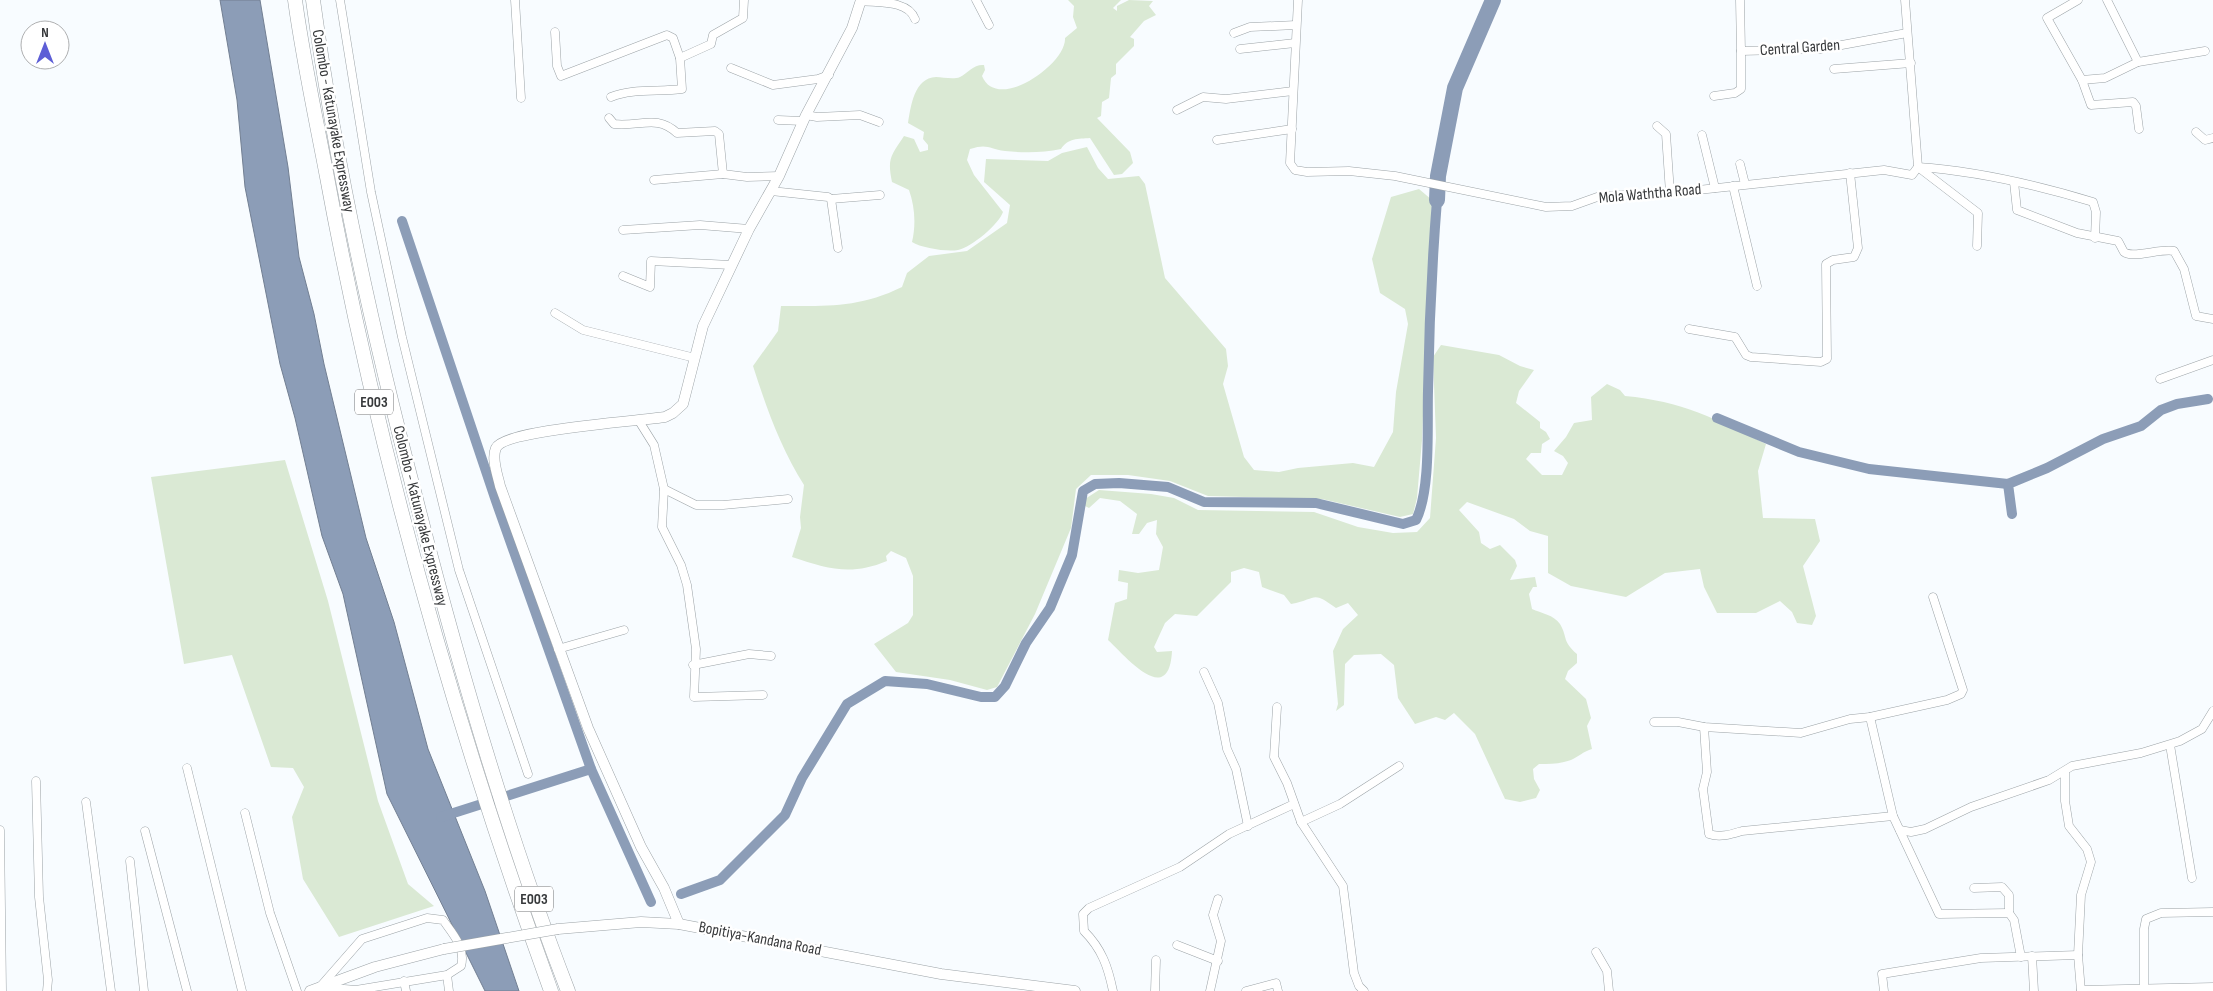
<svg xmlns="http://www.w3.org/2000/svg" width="2213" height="991" font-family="'Sofia Sans Condensed',sans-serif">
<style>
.green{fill:#dae9d4}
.water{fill:#8c9db7;stroke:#727f92}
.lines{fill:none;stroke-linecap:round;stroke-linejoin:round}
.canal{stroke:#8c9db7;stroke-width:10}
.river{stroke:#8c9db7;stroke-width:16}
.minor-casing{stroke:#9ca3a7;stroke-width:9}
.tertiary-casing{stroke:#9ca3a7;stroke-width:11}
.motorway-casing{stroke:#9ca3a7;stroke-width:15}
.minor{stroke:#fff;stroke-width:8}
.tertiary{stroke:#fff;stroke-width:10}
.motorway{stroke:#fff;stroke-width:14}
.tertiary-bridge-casing{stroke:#9ca3a7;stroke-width:11;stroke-linecap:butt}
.tertiary-bridge{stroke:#fff;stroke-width:10}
.labels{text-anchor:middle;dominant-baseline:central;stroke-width:5;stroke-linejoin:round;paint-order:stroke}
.shield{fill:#fff;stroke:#737476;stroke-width:1}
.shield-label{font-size:15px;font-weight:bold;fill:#37393b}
.street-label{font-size:16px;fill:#37393b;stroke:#fff}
</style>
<rect width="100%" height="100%" fill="#f8fcff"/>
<g class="green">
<path d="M1068 0H1121L1113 8 1117 11V6L1129 0 1153 1 1149 6 1156 15 1144 21 1130 37 1134 39V46L1116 64V74L1111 78 1109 98 1102 102 1101 116 1097 118 1130 152 1133 163 1122 174 1114 175 1090 138C1078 139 1068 138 1061 149 1043 153 1023 153 1005 151 989 149 988 143 970 149L967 160 974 175 1003 212C999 224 972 247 958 250 947 252 921 248 912 242 916 225 915 207 909 190L892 182C887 158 891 156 904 136L914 139 920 152 928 150V145L923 139 924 132 908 123C911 106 914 78 936 77 943 77 953 80 960 77 968 73 974 64 984 65L985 70 982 76C997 113 1067 64 1065 38L1077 28 1073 17 1074 6Z"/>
<path d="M1087 147 1098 168 1108 179 1139 176 1145 184 1165 278 1226 349 1228 366 1223 384 1244 457 1254 470 1279 472 1298 468 1353 463 1374 467 1393 432 1396 392 1408 324 1405 309 1380 293 1372 259 1391 197 1419 189 1432 200 1422 440 1417 498 1413 514 1400 517 1322 499 1208 496 1170 481 1128 475H1091L1076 489 1071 528 1035 614 997 687 987 690 950 680 896 672 874 644 908 623 913 615V576L906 558 891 551 886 556 887 561C851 576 828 569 792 557L801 528 800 517 804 485C781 449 766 407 753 366L778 331 781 306C827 306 859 308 902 287L907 273 929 256 967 251 1007 223 1010 205 984 182 986 159 1048 161 1062 153Z"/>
<path d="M1441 345 1499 355 1520 366 1534 370 1519 391 1516 403 1540 422V428L1546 432 1550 439 1542 444 1541 453H1531L1526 459 1542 475H1562L1568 463 1563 456 1554 451 1566 437 1574 423 1592 420 1591 397 1607 384 1620 390 1625 396C1681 401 1717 419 1766 444L1758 471 1763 518 1815 519 1820 541 1803 566 1816 616 1812 625 1797 623 1792 612 1780 601 1756 613H1717L1704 587 1700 569 1665 573 1626 597 1571 586 1548 573V536L1530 531 1514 519 1467 502 1459 510 1479 532 1481 543 1490 549 1500 545 1515 560 1517 566 1510 580 1535 577 1537 587H1533L1529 594 1532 609C1541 613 1554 615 1560 624 1568 638 1562 641 1577 654V663L1568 671 1565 679 1586 699 1591 718 1587 726 1592 749C1584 751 1578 757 1571 760 1560 764 1550 764 1539 764L1533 769 1534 779 1540 790 1536 798 1520 802 1505 799 1475 734 1454 713 1445 720 1436 717 1415 724 1398 698 1394 665 1381 654 1354 655 1345 664 1344 705 1336 711 1338 704 1333 651 1343 629 1358 615 1348 603 1336 608C1311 590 1318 599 1291 604L1284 595 1262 587 1259 572 1244 568 1231 572V582L1197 616 1175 614 1165 623 1154 647 1157 652 1172 651C1169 708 1127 658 1108 640L1115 603 1127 599 1128 583 1118 581 1119 570 1138 573 1159 570 1163 547 1156 534 1157 520 1147 523 1139 534H1132L1137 514 1120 501 1100 498 1089 508 1085 506V499L1099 490 1151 494 1174 498 1198 510 1314 512 1358 527 1393 533 1417 532 1430 518 1436 438 1433 357Z"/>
<path d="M285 460 328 601 378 801 408 884 434 906 339 937 303 879 292 817 304 787 293 768 271 767 232 655 184 664 151 477Z"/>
</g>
<path class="water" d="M220 0H260L288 167 299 257 314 314 324 364 366 538 394 622 428 749 485 891 519 991H485L387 794 343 594 322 536 295 418 280 364 245 187 237 100Z"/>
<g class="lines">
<g class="canal">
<path d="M402 221 496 501 591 769 651 902"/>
<path d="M1717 418 1799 452 1869 469 2008 484"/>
<path d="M2012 514 2008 484 2047 468 2103 439 2141 426 2161 410 2177 404 2208 399"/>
<path d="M441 817 591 769"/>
<path d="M681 894 720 880 785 815 802 778 847 704 885 681 927 684 981 697H995L1005 686 1026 643 1050 608 1072 555 1083 491 1095 484 1119 483 1168 487 1204 502 1316 503 1403 524 1416 520C1431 490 1427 426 1428 391 1429 327 1432 263 1437 200"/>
</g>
<path class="river" d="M1437 200 1438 176 1455 88 1493 0"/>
<g class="minor-casing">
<g id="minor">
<path d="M340 0 371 192 402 337 459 570 528 774"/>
<path d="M515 0 521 98"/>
<path d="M976 0 989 25"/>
<path d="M1298 0 1290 163 1295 170 1307 172 1349 171 1395 176 1546 207 1572 206 1600 196 1670 193 1884 170 1912 175 1918 167 1905 0"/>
<path d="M1740 0 1741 51 1820 49 1907 33"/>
<path d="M2078 0 2047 18 2082 80 2091 105 2133 102 2136 106 2139 129"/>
<path d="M2107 0 2138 62 2205 51"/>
<path d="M861 1C878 3 908 0 915 19"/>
<path d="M555 32 557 66 561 76 667 35 673 38 680 58 711 44 713 35 743 18 744 0"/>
<path d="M1234 33 1250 27 1296 25"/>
<path d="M1240 49 1295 43"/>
<path d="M731 68 773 85 818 79 829 75"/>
<path d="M1834 69 1911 63"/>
<path d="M2082 80 2105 78 2138 62"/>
<path d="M1714 96 1735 93 1741 89V51"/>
<path d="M611 97C632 88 659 92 682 89L680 58"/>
<path d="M1177 110 1203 97 1226 99 1293 91"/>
<path d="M806 115 817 117 860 115 879 122"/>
<path d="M609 118 614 124C640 127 657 114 677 133L715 131 719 134 723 174 747 177 779 176"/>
<path d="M778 120 803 121"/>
<path d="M1657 126 1666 134 1670 193"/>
<path d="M2196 132 2205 140 2213 138"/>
<path d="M1702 135 1715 188"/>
<path d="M1217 140 1292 129"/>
<path d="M1740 164 1745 184"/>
<path d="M1918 167C1976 171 2037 185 2093 202L2096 212 2095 238"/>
<path d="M1918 167 1978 213 1977 246"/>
<path d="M654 180 723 174"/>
<path d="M2014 182 2017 210 2077 233 2118 241C2120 244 2122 249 2124 252 2132 259 2161 248 2174 251L2184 269 2196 316 2213 319"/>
<path d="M1733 186 1757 286"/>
<path d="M771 191 828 197 831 199 838 248"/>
<path d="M831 199 880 195"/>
<path d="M623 230 700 225 749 229"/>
<path d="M623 276 650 287 651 261 731 265"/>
<path d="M555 313 583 330 695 358"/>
<path d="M1689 329 1735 337 1746 355 1751 357 1821 362 1827 359 1826 264 1833 260 1854 257 1858 248 1850 173"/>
<path d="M2160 379 2213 360"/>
<path d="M639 421 654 445 664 489 662 527 681 565 687 585 696 649 694 697 763 695"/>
<path d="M664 489 696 505H723L788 499"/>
<path d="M558 649 624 630"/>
<path d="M693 665 749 654 771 656"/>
<path d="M1204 672 1218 703 1227 749 1236 769 1248 826"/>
<path d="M1277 707 1274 757 1287 783 1301 822 1343 886 1354 973 1359 986 1364 991"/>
<path d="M1870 717 1893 816 1939 914 2009 913 2014 920 2021 957"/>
<path d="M1654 722H1678L1704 727 1801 733 1850 719 1870 717 1947 700 1961 694 1963 690 1933 597"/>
<path d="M1704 727 1707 772 1703 789 1709 834C1720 838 1732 834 1742 831L1893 816"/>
<path d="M2170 745 2192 878"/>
<path d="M187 768 242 991"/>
<path d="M2065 772V801L2069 826 2087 849 2091 862 2081 895 2078 955 2081 991"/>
<path d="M36 781 39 897 48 980 47 991"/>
<path d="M86 802 111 991"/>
<path d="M245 813 270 913 297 991"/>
<path d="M1301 822 1340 804 1399 766"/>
<path d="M0 830 2 991"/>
<path d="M1900 830 1911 832 1925 829 1971 807 2049 780 2072 766 2141 753 2180 741 2202 729 2213 711"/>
<path d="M145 831 187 991"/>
<path d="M130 861 144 991"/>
<path d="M1974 888 2002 887 2009 895V913"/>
<path d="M427 918 443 920C453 934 466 948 461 966L447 975 356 990 320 987 362 939Z"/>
<path d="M1177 945 1218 961"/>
<path d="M1596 952 1607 971 1609 991"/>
<path d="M2032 956 2034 991"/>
<path d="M447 975 449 991"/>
<path d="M404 981 406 991"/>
<path d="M2081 990 2213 987"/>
<path d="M2144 990V929L2146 919 2161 913 2213 912"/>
<path d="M1113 991C1108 967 1102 949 1084 931L1083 914 1089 908 1180 867 1229 834 1294 804"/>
<path d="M1155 991 1156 960"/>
<path d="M1210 991 1221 941 1213 915 1218 899"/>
<path d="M1246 991 1276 983 1278 991"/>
<path d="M1884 991 1882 974 1981 958 2078 955"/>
</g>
</g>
<g class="tertiary-casing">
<g id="tertiary">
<path d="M679 924 664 888 641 847 588 728 500 486C498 476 491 459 496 448 504 430 639 421 665 417L673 413 683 404 703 326 749 229 779 176 806 115 852 28 861 0"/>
<path d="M558 929 641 922 679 924 941 974 1075 991"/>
<path d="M310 991 375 967 444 949"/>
</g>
</g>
<g class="motorway-casing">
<g id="motorway">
<path d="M295 0C303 59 316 119 327 177 378 454 455 726 551 991"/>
<path d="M313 0C336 168 373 335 416 499 458 665 506 831 568 991"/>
</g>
</g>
<use href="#minor" class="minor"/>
<use href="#tertiary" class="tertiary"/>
<use href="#motorway" class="motorway"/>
<g class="tertiary-bridge-casing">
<path id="tertiary-bridge" d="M444 949 558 929"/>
</g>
<use href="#tertiary-bridge" class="tertiary-bridge"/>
</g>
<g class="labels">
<g class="shield">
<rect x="355" y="389.5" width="38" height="25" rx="4"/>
<rect x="515" y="886.5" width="38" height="25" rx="4"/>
</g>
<g class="shield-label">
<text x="374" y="402">E003</text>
<text x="534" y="899">E003</text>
</g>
<g class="street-label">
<text transform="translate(1800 48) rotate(-4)">Central Garden</text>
<text transform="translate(333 121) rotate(80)">Colombo - Katunayake Expressway</text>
<text transform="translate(1650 194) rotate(-5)">Mola Waththa Road</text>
<text transform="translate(420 516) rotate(76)">Colombo - Katunayake Expressway</text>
<text transform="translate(760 939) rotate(11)">Bopitiya-Kandana Road</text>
</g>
</g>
<g transform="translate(45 45)"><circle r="24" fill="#ffffff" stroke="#afb0b1"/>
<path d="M0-4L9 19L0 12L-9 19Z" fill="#5d5ed6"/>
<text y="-8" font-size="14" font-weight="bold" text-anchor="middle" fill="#37393b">N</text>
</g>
</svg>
